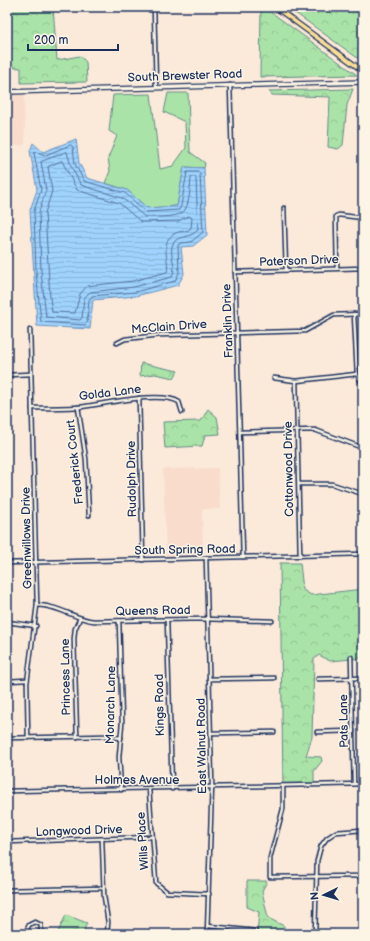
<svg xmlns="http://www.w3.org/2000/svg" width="370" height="941" font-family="'Balsamiq Sans',sans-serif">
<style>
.built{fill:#f9dccc}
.grass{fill:#aae3a8;stroke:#628983}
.forest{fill:url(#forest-crowns);stroke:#628983}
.water{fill:url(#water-rules);stroke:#6a91bd}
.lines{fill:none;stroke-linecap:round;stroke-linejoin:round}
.shore{stroke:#50719e;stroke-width:1}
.street-casing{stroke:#1b2f5e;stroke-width:5.5}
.secondary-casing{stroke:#1b2f5e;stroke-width:6}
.primary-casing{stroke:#1b2f5e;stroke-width:6}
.street{stroke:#fcf5e5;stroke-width:2.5}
.secondary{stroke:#fcf5e5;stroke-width:3.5}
.primary{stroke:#fbdf96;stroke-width:3.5}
.labels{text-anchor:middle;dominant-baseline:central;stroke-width:3;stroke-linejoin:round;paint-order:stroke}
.street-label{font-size:12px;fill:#1b2f5e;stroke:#fcf5e5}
</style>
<defs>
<pattern id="forest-crowns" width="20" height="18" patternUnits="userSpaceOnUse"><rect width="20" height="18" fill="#aae3a8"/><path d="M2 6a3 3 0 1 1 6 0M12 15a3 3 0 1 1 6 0" fill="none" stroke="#92c393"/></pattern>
<pattern id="water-rules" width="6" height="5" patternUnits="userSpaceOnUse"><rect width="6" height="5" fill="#9fd3fd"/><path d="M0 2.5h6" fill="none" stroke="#88b5db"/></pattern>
</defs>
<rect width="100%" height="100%" fill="#fbeada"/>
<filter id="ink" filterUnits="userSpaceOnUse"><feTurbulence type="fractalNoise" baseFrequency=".025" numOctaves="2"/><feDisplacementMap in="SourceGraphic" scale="8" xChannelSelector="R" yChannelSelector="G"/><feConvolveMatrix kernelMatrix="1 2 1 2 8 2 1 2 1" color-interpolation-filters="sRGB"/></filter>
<g filter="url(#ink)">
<g class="built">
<path d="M24 92 25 145 7 146V93Z"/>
<path d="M218 468 220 509H202L203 556 166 557 163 469Z"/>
</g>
<path class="grass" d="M168 93H188L190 152 205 163 204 168 184 167 177 206 147 208 127 190 105 183 110 171 108 158 117 136 109 131 113 95 151 94 160 169 173 166 186 148 185 122 164 112Z"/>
<g class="forest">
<path d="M7 7H53L57 60 80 56 86 62 87 82 21 83V68L7 67Z"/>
<path d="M261 7H264L357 75 260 77Z"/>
<path d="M287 7H363V62Z"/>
<path d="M353 89 347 105 343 145 338 149 328 147 330 97 272 95 269 91Z"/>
<path d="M141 363 178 371 174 378 155 374 140 376Z"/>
<path d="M208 409 217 417 220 434 205 435 202 446 165 448 163 422 201 421Z"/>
<path d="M280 563H300L303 590 311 595 363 589V658L330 661 319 655 314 659 312 737 306 756 321 757 322 761 314 771V786L283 787Z"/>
<path d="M247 881H267L262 891 268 918 284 926 285 934H257L259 912 247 907Z"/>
<path d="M66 915 87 923 82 934H57Z"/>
</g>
<path class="water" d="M76 139 79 163 87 178 127 190 147 208 177 206 184 167 204 168 207 235 193 246 181 247 184 274 178 285 136 296 93 300 90 329 37 326 30 210 37 190 30 151 33 143 43 152Z"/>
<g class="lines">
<g class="shore">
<path d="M71 145 73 147 75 164 84 181 125 193 146 212 179 210 181 206 187 172H199L200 174 203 232 191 242 181 243 178 245 179 273 175 281 135 292 92 296 89 300 87 323 85 325 41 322 36 271 34 211 41 190 34 153 37 152 45 155Z"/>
<path d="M67 152 71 166 81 185 122 198 145 217C153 217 180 218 184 211 190 204 190 187 191 178L194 176 196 178 198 230C189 239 178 236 174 242 167 252 178 266 172 277L134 287 90 292 84 298 82 318 80 320 46 317 41 271 39 212 46 190 41 162Z"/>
<path d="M62 161 77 190 119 203 141 222 178 221 189 216 192 218 191 228C186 233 180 230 174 234 159 242 170 260 167 272L133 281 87 286 80 294 75 313 52 312 50 298 45 213 52 191 48 167Z"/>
</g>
<g class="street-casing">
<g id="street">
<path d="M154 7 156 87"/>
<path d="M230 85 243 557"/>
<path d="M284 208 286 270"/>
<path d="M337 268 336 216 339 215 363 218"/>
<path d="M235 272 363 268"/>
<path d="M354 314 357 374 363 386"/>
<path d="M117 343 125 339 160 335 305 331 334 315 363 314"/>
<path d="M7 375 31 374"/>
<path d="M274 378 296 381 357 374"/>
<path d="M296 381 300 556"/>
<path d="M139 398 143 560"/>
<path d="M78 407 86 459 89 515"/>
<path d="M32 408C48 408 63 408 79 407 101 405 161 390 179 402L182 412"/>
<path d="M240 432 315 430 363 448"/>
<path d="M299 484H332L363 494"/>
<path d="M206 558 212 784 207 934"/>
<path d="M7 563 363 554"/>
<path d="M37 605C61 606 74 619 94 621L204 619 272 621"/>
<path d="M167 620 172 789"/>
<path d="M119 621 122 723 119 757 121 790"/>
<path d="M7 622 36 626"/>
<path d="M351 657 354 784"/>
<path d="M209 679 274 678"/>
<path d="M318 679 363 678"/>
<path d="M7 681 27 680"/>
<path d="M317 732 353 731"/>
<path d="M211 733 274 732"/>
<path d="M77 737 74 639 75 629 80 618"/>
<path d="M7 738 106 736 121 738"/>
<path d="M28 738 27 683 37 605 30 330"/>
<path d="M283 786V809L270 858V877L363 876"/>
<path d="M149 789 156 883 167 892 209 894"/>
<path d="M7 791 363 784"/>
<path d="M102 840 104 896 108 922 107 934"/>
<path d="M7 842 152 837"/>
<path d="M7 890 103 888"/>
<path d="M208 926 255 931"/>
<path d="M25 934 29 925 35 922 41 925V934"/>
<path d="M315 934 317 861 321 846 327 838 336 832 363 830"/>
</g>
</g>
<g class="secondary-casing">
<path id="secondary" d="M7 92 363 82"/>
</g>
<g class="primary-casing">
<path id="primary" d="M275 7 363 71"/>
</g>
<use href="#street" class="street"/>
<use href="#secondary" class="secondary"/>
<use href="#primary" class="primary"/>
</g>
</g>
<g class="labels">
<g class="street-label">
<text transform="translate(185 76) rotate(-2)">South Brewster Road</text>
<text transform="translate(299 261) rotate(-2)">Paterson Drive</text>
<text transform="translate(228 321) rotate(-92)">Franklin Drive</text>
<text transform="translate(169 327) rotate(-4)">McClain Drive</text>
<text transform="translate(110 393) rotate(-7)">Golda Lane</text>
<text transform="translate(75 462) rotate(-96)">Frederick Court</text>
<text transform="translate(289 469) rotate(-91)">Cottonwood Drive</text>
<text transform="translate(132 479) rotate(-91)">Rudolph Drive</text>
<text transform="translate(27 538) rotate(-91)">Greenwillows Drive</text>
<text transform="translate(185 550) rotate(-1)">South Spring Road</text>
<text transform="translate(153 611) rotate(-1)">Queens Road</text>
<text transform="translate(66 677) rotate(-91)">Princess Lane</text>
<text transform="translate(111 705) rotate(-89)">Monarch Lane</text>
<text transform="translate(160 705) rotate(-91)">Kings Road</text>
<text transform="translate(344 721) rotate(-91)">Pats Lane</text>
<text transform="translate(202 746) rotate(-91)">East Walnut Road</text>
<text x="137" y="780">Holmes Avenue</text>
<text transform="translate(79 831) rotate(-2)">Longwood Drive</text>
<text transform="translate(143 841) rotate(-94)">Wills Place</text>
</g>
</g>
<rect width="370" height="941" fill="none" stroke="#fcf5e5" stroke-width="24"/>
<rect x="12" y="12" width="346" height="917" fill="none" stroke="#1b2f5e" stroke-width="1.5" filter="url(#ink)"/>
<g transform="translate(324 895) rotate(265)" stroke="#fcf5e5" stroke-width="3" paint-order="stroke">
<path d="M0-3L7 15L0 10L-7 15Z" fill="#1b2f5e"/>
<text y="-6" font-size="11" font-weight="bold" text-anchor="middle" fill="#1b2f5e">N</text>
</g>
<path d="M28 44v6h90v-6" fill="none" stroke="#1b2f5e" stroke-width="2"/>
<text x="34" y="44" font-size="12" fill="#1b2f5e" stroke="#fcf5e5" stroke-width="3" paint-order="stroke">200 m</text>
</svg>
